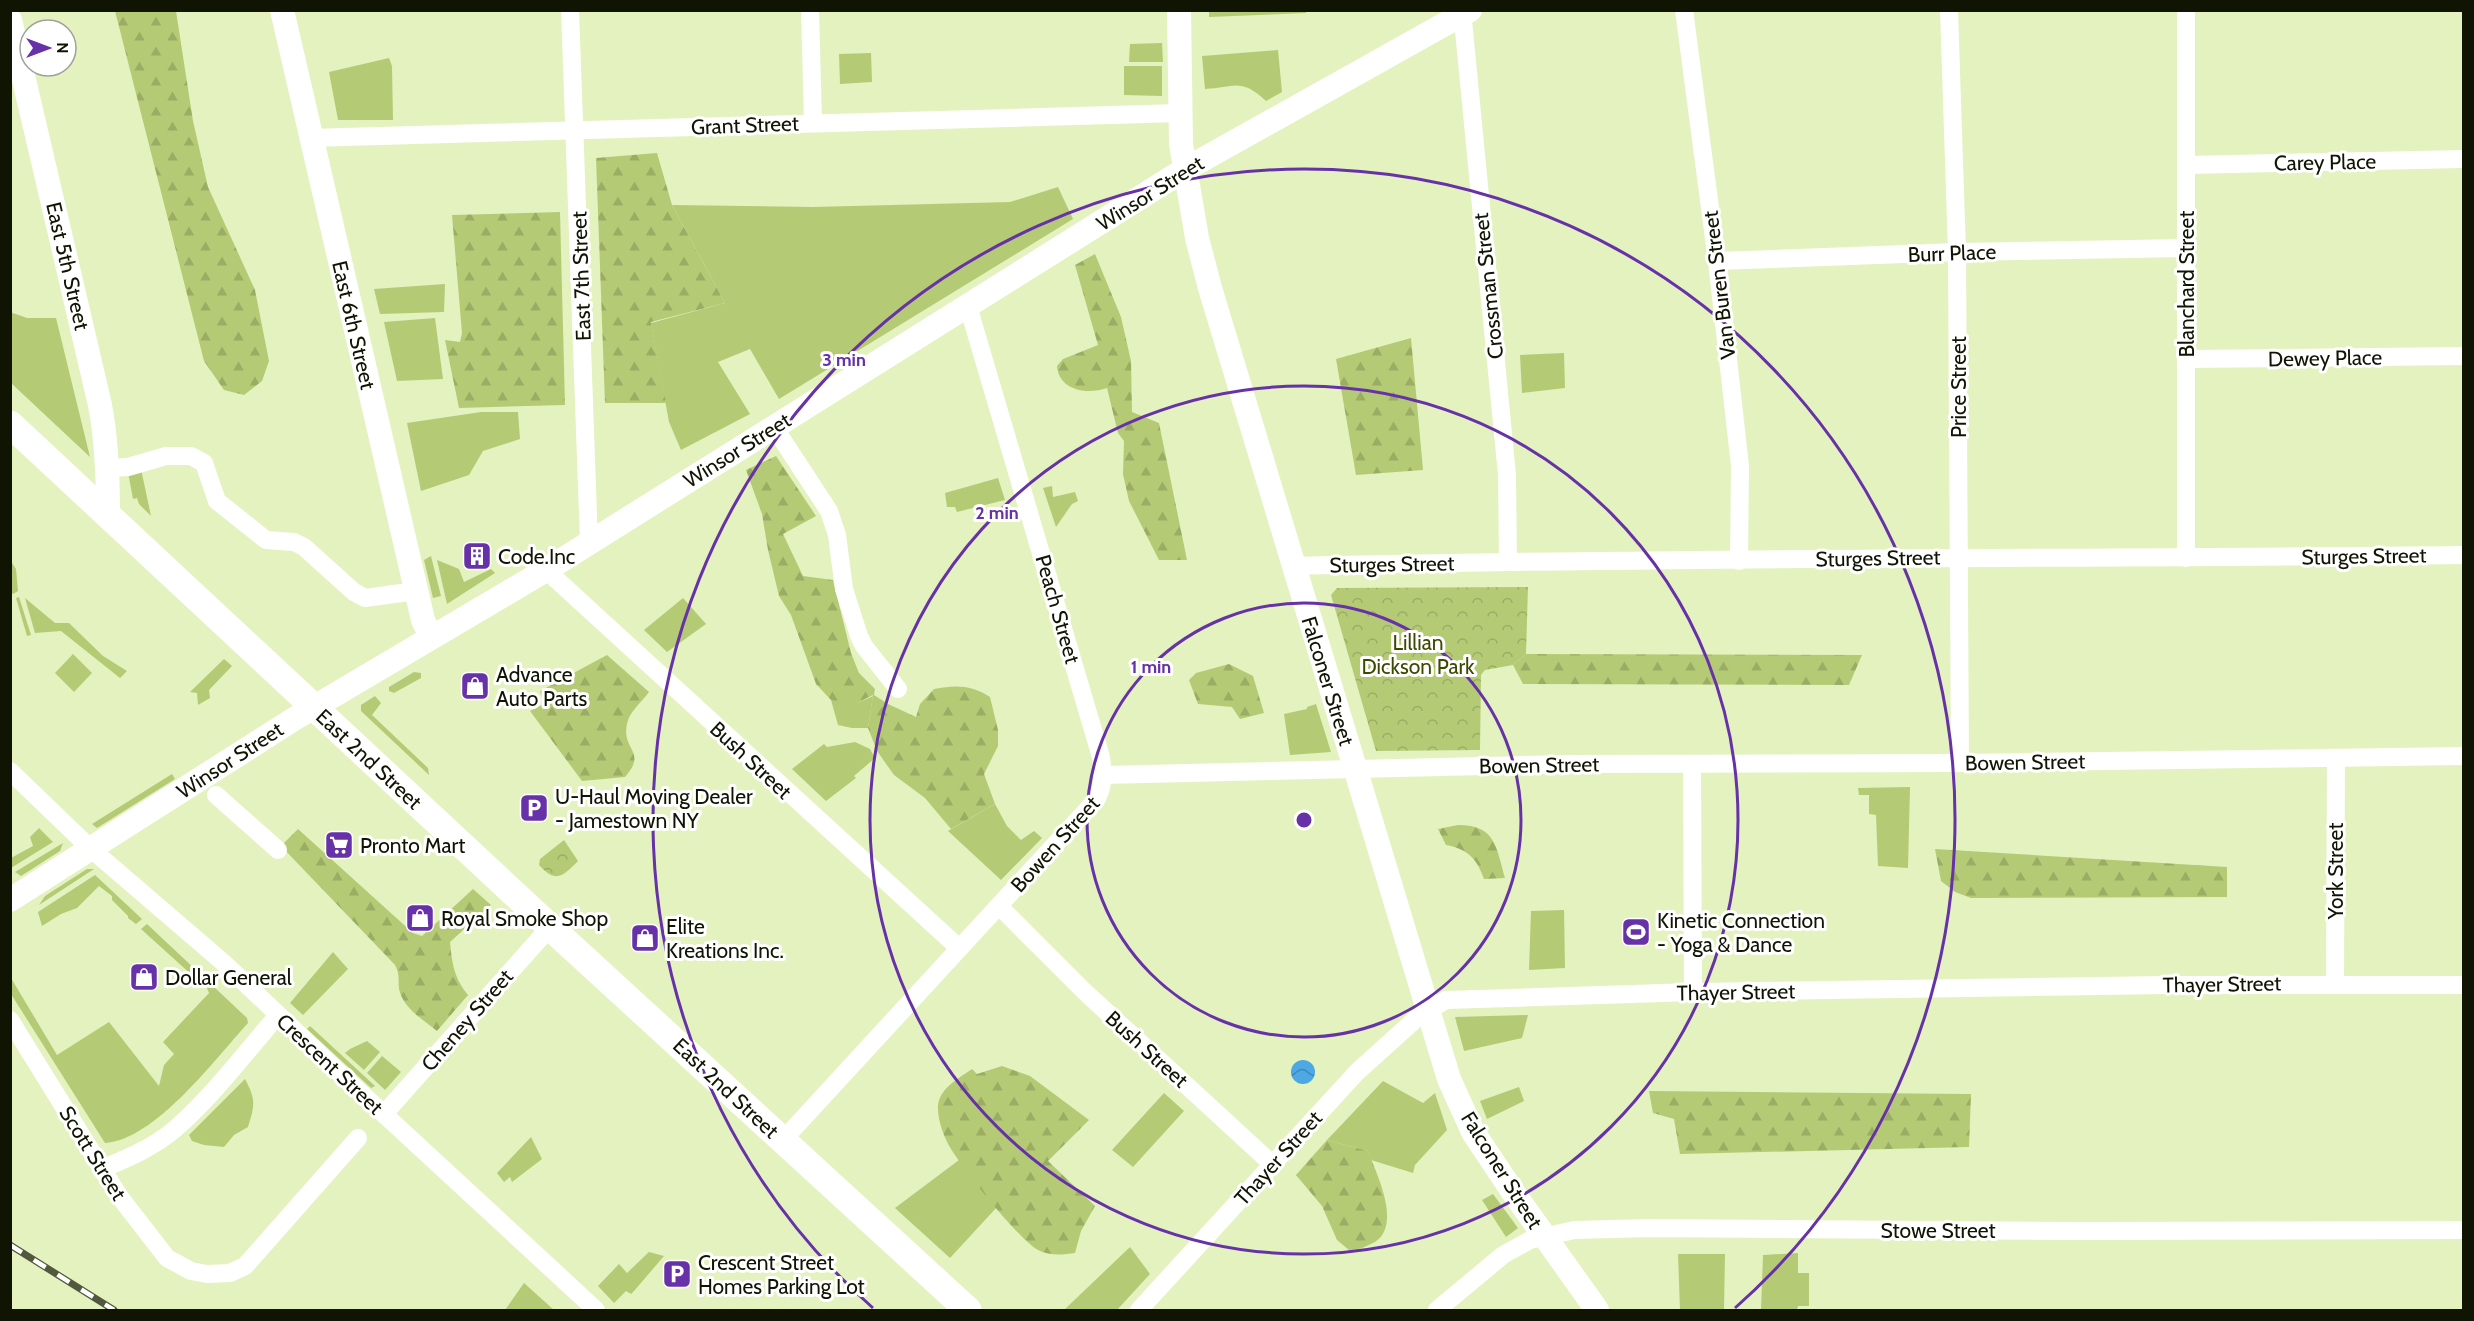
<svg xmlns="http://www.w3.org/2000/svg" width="2474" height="1321" font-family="Cabin,sans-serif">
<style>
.green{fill:#b5ca75}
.forest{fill:url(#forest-firs)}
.park{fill:url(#park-crowns)}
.water{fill:url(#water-waves)}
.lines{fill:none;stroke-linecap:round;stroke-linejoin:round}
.street{stroke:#fff;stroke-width:18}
.secondary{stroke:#fff;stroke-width:24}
.primary{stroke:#fff;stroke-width:27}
.rail-casing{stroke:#51583d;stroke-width:7}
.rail{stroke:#fff;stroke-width:4.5;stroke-dasharray:14;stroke-linecap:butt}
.ring{fill:none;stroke:#6731a8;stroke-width:3}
.labels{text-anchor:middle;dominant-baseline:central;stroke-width:6;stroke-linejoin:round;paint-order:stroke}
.street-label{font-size:21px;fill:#101403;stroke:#fff}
.poi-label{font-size:21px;fill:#101403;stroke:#fff;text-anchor:start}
.park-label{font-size:21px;fill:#3c4900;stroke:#fff}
.centre{fill:#6731a8;stroke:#fff;stroke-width:3}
.ring-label{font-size:18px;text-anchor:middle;font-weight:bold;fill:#6731a8;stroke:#fff;stroke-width:6;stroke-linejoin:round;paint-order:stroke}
</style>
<defs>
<pattern id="forest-firs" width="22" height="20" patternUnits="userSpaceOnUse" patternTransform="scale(1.5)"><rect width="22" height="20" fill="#b5ca75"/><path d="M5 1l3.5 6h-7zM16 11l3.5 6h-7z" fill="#9bad64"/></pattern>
<pattern id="park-crowns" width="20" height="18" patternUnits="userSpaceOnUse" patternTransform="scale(1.5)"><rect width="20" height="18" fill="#b5ca75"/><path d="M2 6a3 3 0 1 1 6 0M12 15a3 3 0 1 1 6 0" fill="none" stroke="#9bad64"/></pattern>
<pattern id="water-waves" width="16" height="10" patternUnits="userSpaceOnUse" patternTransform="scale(1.5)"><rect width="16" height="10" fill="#4da8e3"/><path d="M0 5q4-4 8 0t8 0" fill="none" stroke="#3f88b6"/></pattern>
</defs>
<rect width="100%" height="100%" fill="#e4f2bf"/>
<g class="green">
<path d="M1162 43 1163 62H1129L1130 44Z"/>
<path d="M1278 50 1282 92 1266 101C1240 77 1235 88 1205 89L1202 56Z"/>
<path d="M871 53 872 82 840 84 839 54Z"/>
<path d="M389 58 392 66 393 120H338L329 72Z"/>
<path d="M1124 66H1162V96L1124 95Z"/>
<path d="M1058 187 1073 219 779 399 750 349 718 362 750 414 681 450 669 422 651 323 725 303 672 205 813 207 1010 202Z"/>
<path d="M445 284 444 312 380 314 374 289Z"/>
<path d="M10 312 27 318H56L90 457 11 383Z"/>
<path d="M435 318 443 379 397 381 384 322Z"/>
<path d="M1564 353 1565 388 1522 393 1520 355Z"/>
<path d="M481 412H518L520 439 483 451 469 475 421 491 407 423Z"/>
<path d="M141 469 151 516 139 504 137 498 133 499 128 472Z"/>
<path d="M998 478 1005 500 957 512 955 507H947L945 493Z"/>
<path d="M1052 486 1053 497 1075 492 1078 501 1072 504 1056 527 1043 488Z"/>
<path d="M431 556 441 596 433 598 424 560Z"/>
<path d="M437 560 459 569 464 582 491 569 495 573 447 604Z"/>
<path d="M12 563 16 569 18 591 13 594 10 592Z"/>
<path d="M19 597 31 635 27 636 16 598Z"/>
<path d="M25 598 55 623H69L103 656 127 671 120 678 61 631 35 633Z"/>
<path d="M683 598 706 624 667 652 644 630Z"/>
<path d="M73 654 92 673 74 692 55 673Z"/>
<path d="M224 659 232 666 209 690 210 698 198 705 197 693 190 692Z"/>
<path d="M414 672 421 673V678L394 693 389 691V687Z"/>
<path d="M375 696 381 703 372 715 428 768 429 775 361 711V705Z"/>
<path d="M873 696 868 728H852L838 725 831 700C847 708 858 703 873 696Z"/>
<path d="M1316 704 1331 752 1290 755 1284 714 1307 709V707Z"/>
<path d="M855 742 870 749 875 758 854 776 856 778 826 801 792 769 824 744 827 747Z"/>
<path d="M172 774 175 779 97 828 92 824Z"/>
<path d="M1910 787 1908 868 1878 866 1876 815 1869 814V795H1859L1858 788Z"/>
<path d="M995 804 1007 826 1021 840 1034 831 1042 838 1001 880 948 831Z"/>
<path d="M39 828 53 842 11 868V858L33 846 30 837Z"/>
<path d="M63 843 60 851 21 876 15 872Z"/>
<path d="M87 869H94L39 905 45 896Z"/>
<path d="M95 875 142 919 136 924 128 918V916L112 900V896L99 886 77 908 61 914 42 926 38 912Z"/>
<path d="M1564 910 1565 968 1529 970 1531 911Z"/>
<path d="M147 924 247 1018 248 1023C215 1059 155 1140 105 1143L11 994V978L57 1055 109 1022 159 1086 164 1065 174 1054 163 1042 209 993 201 974 194 977 141 929Z"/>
<path d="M333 952 348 969 303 1015 290 1003Z"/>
<path d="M1528 1015 1522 1038 1464 1051 1455 1017Z"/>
<path d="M310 1026 375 1086 371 1088 307 1029Z"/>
<path d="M367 1041 380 1052 364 1070 345 1053 350 1049Z"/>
<path d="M382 1056 401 1072 385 1090 367 1073Z"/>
<path d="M245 1079C256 1100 255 1105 248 1127L234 1135 224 1147 204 1145 192 1141 189 1135Z"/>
<path d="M1383 1081 1423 1103 1435 1093 1447 1130 1415 1165 1413 1173 1371 1160 1368 1151 1327 1140Z"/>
<path d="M1519 1087 1524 1101 1487 1119 1480 1101Z"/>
<path d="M1164 1093 1184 1111 1133 1167 1112 1150Z"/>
<path d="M531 1137 542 1159 512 1182 510 1177 504 1182 497 1173Z"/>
<path d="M959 1160 997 1207 950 1258 895 1208Z"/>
<path d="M1493 1194 1518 1228 1506 1237 1482 1200Z"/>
<path d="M1130 1247 1150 1274 1117 1310H1064Z"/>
<path d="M649 1252 664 1256 634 1291 631 1294 626 1291 614 1303 598 1286 619 1264 627 1273Z"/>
<path d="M1798 1253V1273H1809V1306H1798L1797 1310H1761L1763 1255Z"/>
<path d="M1678 1254H1725L1724 1310H1680Z"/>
<path d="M524 1283 554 1310H505Z"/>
</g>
<g class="forest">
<path d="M115 11H176L193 121 208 187 255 290 269 361 262 381 244 395 224 390 204 361Z"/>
<path d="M1209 11 1306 10V13L1209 17Z"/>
<path d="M657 153 672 205 725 303 651 322 666 403H605L596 158Z"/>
<path d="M560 212 565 405 459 408 445 340 460 342 462 333 452 215Z"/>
<path d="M1095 254 1121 317 1131 361 1132 412 1159 423 1187 560H1159L1129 501 1123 474 1124 441 1118 433 1107 388C1088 395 1059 391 1057 366L1063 359 1098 345 1075 265Z"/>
<path d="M1411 338 1423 470 1356 475 1336 359Z"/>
<path d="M776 456 816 516 783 534 803 576 833 580 851 653 859 673 875 689 874 695 888 704 916 717 920 704 934 689C956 685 971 685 990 697L998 730V746L984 774 995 804 951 829 925 798 894 775 877 751 868 728 873 695 853 705 838 704 831 700 816 684 791 615 779 596 768 550 762 514 746 470Z"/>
<path d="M1526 654 1862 655 1849 685 1523 684 1513 665Z"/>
<path d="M607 655 649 692C642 702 629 712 627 724 621 750 648 751 625 777L582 781 530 711 544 704 540 691Z"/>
<path d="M1229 664 1253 676 1264 713 1240 719 1232 707 1198 704 1189 680 1196 673Z"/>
<path d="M1458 825C1496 825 1496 847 1505 878L1484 879C1477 859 1468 849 1446 845L1438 829Z"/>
<path d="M298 829 413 933 422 936 473 889 491 905 450 942C452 963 454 978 468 995L437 1031C422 1019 403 1008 399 989 398 979 400 974 395 965L281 846Z"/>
<path d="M1935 849 2227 867V897L1971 898 1955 892 1941 881Z"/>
<path d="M1002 1066 1030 1076 1089 1120 1048 1161 1095 1206 1081 1231 1075 1253C1062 1255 1050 1256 1038 1250 1020 1241 963 1169 951 1149 944 1138 937 1119 938 1105 940 1088 959 1078 972 1069L977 1074Z"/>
<path d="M1649 1091 1971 1094 1969 1147 1680 1154 1674 1119 1653 1113Z"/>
<path d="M1327 1140 1368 1151C1377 1175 1402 1225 1375 1242 1365 1247 1359 1250 1349 1250L1337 1240 1322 1206 1296 1175Z"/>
</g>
<g class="park">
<path d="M1528 587 1526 654 1513 665 1485 670 1481 675 1480 750 1376 751 1331 595 1337 588Z"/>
<path d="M564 840 578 861C563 876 556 884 539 865L540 859Z"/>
</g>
<circle class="water" cx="1303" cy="1072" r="12"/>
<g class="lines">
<g class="street">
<path d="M570 10 589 543"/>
<path d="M810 10 813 122"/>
<path d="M1462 10 1507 475 1508 562"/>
<path d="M1684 10 1717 261 1740 466 1739 561"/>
<path d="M1949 10 1957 252 1960 763"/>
<path d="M310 138 1180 113"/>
<path d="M2187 165 2464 159"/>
<path d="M1717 261 1957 252 2186 248"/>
<path d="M2186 359 2464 356"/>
<path d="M774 427 829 511 837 535 844 589 859 636 864 646 898 689"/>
<path d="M108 468 128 467 166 456H191L204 463 217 501 266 540 294 542 304 547 354 592 365 598 416 591"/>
<path d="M2186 558V10"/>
<path d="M1293 566C1683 557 2073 559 2464 555"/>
<path d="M546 570 959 948"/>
<path d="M1692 765 1693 992"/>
<path d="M10 771 90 848 225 964 348 1081 596 1310"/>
<path d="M1104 775 1570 764 1960 763 2464 756"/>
<path d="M216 795 278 850"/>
<path d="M999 906 1085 992 1272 1164"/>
<path d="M2335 984 2336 758"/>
<path d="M10 1020 119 1196 167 1258 191 1271 207 1274 230 1273 245 1266 358 1138"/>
<path d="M384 1114 550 927"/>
<path d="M783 1140 1096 800C1104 786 1103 773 1101 757L968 306"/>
<path d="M102 1169C128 1158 154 1147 175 1129 213 1096 245 1053 278 1015"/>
<path d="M1139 1310 1357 1072 1419 1016 1446 1000 1693 992 2167 985H2464"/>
<path d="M1437 1310 1503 1255 1530 1240 1574 1230 1650 1228 2085 1231 2464 1230"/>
</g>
<g class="secondary">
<path d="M282 10 423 620 431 637"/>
<path d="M1179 10 1181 144 1197 238 1210 288 1449 1079 1473 1132 1513 1192 1597 1310"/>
<path d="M10 20 100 405C107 441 108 477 108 514"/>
<path d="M10 900 294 719 546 570 1184 170 1470 10"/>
</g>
<path class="primary" d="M10 424 550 927 968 1310"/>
<g class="rail-casing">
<path id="rail" d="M10 1245 114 1310"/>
</g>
<use href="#rail" class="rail"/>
</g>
<g class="ring">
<circle cx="1304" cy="820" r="217"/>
<circle cx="1304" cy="820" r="434"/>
<path d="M873 1308A651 651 0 1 1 1735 1308"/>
</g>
<defs>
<g id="building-square" transform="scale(1.5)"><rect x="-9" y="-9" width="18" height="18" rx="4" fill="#6731a8" stroke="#fff"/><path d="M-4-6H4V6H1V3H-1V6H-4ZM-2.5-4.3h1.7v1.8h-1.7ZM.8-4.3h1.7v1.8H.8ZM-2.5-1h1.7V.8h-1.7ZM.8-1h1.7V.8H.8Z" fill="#fff"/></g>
<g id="shop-square" transform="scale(1.5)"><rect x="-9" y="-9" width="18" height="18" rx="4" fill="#6731a8" stroke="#fff"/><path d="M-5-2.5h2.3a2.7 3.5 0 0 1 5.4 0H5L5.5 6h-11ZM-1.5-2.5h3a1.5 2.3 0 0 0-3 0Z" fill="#fff"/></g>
<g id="parking-square" transform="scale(1.5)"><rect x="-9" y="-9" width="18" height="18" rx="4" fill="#6731a8" stroke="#fff"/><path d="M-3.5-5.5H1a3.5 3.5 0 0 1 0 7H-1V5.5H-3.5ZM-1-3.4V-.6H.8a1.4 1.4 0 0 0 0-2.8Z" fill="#fff"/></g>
<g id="supermarket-square" transform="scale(1.5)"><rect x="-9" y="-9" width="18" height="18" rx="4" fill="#6731a8" stroke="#fff"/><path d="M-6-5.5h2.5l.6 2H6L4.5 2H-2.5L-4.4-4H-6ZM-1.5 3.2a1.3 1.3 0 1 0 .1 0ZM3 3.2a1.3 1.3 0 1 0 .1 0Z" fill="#fff"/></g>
<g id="stadium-square" transform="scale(1.5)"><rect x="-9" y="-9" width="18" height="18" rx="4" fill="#6731a8" stroke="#fff"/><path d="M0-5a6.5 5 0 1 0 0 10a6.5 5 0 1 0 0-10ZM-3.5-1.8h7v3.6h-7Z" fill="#fff"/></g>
</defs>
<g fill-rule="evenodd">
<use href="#building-square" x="477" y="556"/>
<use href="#shop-square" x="475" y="686"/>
<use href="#parking-square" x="534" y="808"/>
<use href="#supermarket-square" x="339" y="845"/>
<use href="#shop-square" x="420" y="918"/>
<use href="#stadium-square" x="1636" y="932"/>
<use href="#shop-square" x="645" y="938"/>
<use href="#shop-square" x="144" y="977"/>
<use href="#parking-square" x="677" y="1274"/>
</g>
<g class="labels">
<g class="street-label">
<text transform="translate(745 125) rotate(-2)">Grant Street</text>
<text transform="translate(2325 162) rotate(-1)">Carey Place</text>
<text transform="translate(1150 193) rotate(-32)">Winsor Street</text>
<text transform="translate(1952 253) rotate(-2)">Burr Place</text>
<text transform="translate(68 266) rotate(77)">East 5th Street</text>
<text transform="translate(581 276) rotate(-92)">East 7th Street</text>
<text transform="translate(2186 284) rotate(-90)">Blanchard Street</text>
<text transform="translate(1719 285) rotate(-97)">Van Buren Street</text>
<text transform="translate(1488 286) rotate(-96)">Crossman Street</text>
<text transform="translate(354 325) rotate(77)">East 6th Street</text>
<text transform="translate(2325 358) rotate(-1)">Dewey Place</text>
<text transform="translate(1958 387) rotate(-90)">Price Street</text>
<text transform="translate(737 450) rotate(-32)">Winsor Street</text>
<text transform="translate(2364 556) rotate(-1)">Sturges Street</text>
<text transform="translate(1878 558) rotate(-1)">Sturges Street</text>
<text transform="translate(1392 564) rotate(-1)">Sturges Street</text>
<text transform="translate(1058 609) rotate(74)">Peach Street</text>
<text transform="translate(1328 681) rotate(73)">Falconer Street</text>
<text transform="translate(369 759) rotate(43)">East 2nd Street</text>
<text transform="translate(230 760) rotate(-33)">Winsor Street</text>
<text transform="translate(751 760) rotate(43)">Bush Street</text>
<text transform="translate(2025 762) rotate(-1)">Bowen Street</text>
<text transform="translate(1539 765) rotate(-1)">Bowen Street</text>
<text transform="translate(1055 844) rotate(-48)">Bowen Street</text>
<text transform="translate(2335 871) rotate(-90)">York Street</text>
<text transform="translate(2222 984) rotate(-1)">Thayer Street</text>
<text transform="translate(1736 992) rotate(-1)">Thayer Street</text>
<text transform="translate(467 1020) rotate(-49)">Cheney Street</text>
<text transform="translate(1147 1049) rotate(42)">Bush Street</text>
<text transform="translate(330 1064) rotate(43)">Crescent Street</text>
<text transform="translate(726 1088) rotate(43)">East 2nd Street</text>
<text transform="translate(93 1153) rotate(58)">Scott Street</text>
<text transform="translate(1278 1158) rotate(-48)">Thayer Street</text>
<text transform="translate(1502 1170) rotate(58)">Falconer Street</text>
<text x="1938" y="1230">Stowe Street</text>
</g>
<g class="poi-label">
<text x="498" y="556">Code.Inc</text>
<text x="496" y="674">Advance<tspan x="496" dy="24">Auto Parts</tspan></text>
<text x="555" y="796">U-Haul Moving Dealer<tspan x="555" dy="24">- Jamestown NY</tspan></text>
<text x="360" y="845">Pronto Mart</text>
<text x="441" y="918">Royal Smoke Shop</text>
<text x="1657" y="920">Kinetic Connection<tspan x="1657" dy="24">- Yoga &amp; Dance</tspan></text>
<text x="666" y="926">Elite<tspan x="666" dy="24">Kreations Inc.</tspan></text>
<text x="165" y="977">Dollar General</text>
<text x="698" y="1262">Crescent Street<tspan x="698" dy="24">Homes Parking Lot</tspan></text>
</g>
<g class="park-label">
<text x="1418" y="642">Lillian<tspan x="1418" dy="24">Dickson Park</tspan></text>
</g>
</g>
<circle cx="1304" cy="820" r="9" class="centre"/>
<g class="ring-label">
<text x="844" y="366">3 min</text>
<text x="997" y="519">2 min</text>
<text x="1151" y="673">1 min</text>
</g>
<rect width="2474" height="1321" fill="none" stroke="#101403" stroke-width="24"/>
<g transform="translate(48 48) rotate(90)"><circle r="28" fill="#ffffff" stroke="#9fa19a" stroke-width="1.5"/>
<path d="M0-4.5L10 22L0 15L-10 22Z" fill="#6731a8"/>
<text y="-9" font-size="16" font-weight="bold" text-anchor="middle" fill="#101403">N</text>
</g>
</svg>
